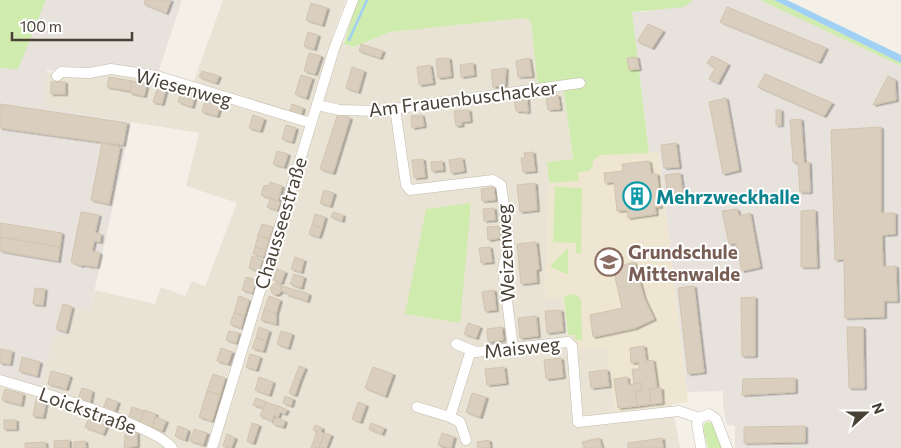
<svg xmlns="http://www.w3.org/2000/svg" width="901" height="448" font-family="Commissioner,sans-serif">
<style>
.residential{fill:#e9e3d5}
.industrial{fill:#e7e2dc}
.education{fill:#eee6d0}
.green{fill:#cfebad}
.water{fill:#a0d1f5}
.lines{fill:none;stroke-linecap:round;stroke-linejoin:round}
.stream{stroke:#a0d1f5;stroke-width:2.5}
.building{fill:#dacfbf;stroke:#d2c4ae;filter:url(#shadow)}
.minor-casing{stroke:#c4bbac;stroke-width:11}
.minor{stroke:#fff;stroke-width:10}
.labels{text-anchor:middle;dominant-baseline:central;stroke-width:4;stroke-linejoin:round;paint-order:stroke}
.street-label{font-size:19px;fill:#484135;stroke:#fff}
.culture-label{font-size:19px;font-weight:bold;fill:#0d838f;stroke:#fff;text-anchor:start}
.education-label{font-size:19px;font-weight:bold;fill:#785e54;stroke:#fff;text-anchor:start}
</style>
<defs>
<filter id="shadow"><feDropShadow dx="2.5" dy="1.5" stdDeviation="0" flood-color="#0004"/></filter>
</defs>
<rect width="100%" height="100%" fill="#f4f0e7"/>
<path class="residential" d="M223 0H346L332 37 354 47 390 32 524 18 531 22 538 87 563 85 573 160 547 162 549 183 545 287 546 298 563 297 567 335H574L607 347 615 413 672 404 680 448H0V384L40 387 55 333 67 336 74 309 90 311 95 290 155 304 161 287 185 296 192 281 205 286 237 203 186 186 199 133 45 108 47 72 83 77 113 74 146 77 191 89Z"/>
<g class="industrial">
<path d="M46 0H182L157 76 47 70 45 108 131 122 90 311 74 309 67 336 55 334 40 387 0 375V68H18Z"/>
<path d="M693 0H760L901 66V448H735V426L727 425 723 406V391L687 392 659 152 649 153 632 11 643 12Z"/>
</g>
<path class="education" d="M659 152 688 402 615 413 607 347 576 350 574 336H568L563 297 546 299 545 287 549 183 578 181V172L600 155Z"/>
<g class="green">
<path d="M0 0H46L18 69 0 68Z"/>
<path d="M357 0H693L684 7 632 12 649 153 600 155 593 160V164L589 171 578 173 579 181 549 183 547 162 573 159 563 85 538 87 531 22 524 18 390 32 354 47 344 44Z"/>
<path d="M760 0H774L901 63V66Z"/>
<path d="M555 187 582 188 581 253H576V243L553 242Z"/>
<path d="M471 203 460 323 405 314 426 209Z"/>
<path d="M568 248V274L559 271 550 266Z"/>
<path d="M571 294 578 296 581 299 582 340H575V335H568L564 297Z"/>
<path d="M706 422 712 423 723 448H708L703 428Z"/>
</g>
<path class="water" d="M774 0H787L901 55V63Z"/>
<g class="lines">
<path class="stream" d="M349 40 367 0"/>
</g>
<g class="building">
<path d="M145 0H171L166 13 144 4Z"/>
<path d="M311 3 327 8 322 25 306 20Z"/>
<path d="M727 7 826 48 819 62 720 22Z"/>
<path d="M648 24 663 31 652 48 637 41Z"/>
<path d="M308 32 318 35 314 49 304 46Z"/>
<path d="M361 44 383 51 380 58 359 51Z"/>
<path d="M309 53 321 56 315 74 304 71Z"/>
<path d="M712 56 728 64 718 83 709 79 715 68 707 63Z"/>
<path d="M637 57 639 69 629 70 627 58Z"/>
<path d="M449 58 451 76 438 78 436 59Z"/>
<path d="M529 58 532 76 518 77 516 61Z"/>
<path d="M473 63 474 75 461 77 460 65Z"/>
<path d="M430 65 433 83 419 85 417 67Z"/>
<path d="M352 67 364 71 358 92 346 88Z"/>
<path d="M506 68 505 85 493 87 491 70Z"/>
<path d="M202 71 219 76 216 83 199 77Z"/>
<path d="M765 74 832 103 824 116 758 87Z"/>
<path d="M301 75 312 78 306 98 295 94Z"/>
<path d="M888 76 895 80 896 100 873 105Z"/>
<path d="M109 77 132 81 130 91 107 87Z"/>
<path d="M132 81 147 83 144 96 130 93Z"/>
<rect x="51" y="82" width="14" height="12"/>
<path d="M158 86 166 88 162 104 153 102Z"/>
<path d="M182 90 195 95 192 107 178 102Z"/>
<path d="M558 95 560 109 548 110 546 97Z"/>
<path d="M206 98 221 103 217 116 202 112Z"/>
<path d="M527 98 528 112 516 111 514 100Z"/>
<path d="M726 98 739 170 723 174 709 102Z"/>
<path d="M0 104 127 123 123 145 0 128Z"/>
<path d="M292 104 303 108 301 115 290 112Z"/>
<path d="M469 110 470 121 461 122 462 125 456 126 454 111Z"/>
<rect x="776" y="110" width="5" height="15"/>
<path d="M338 113 350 118 333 173 320 169Z"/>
<path d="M253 115 264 119 260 131 249 128Z"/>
<path d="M422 115 424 126 412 128 411 116Z"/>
<path d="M801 119 804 163 809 162 810 192H800L798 163 793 162 790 120Z"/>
<path d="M286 125 296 128 292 142 282 139Z"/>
<path d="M881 127V213H895V234L882 235 883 267 896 266 897 301H884V317L845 318 844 259 835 260 831 130Z"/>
<path d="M102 143 120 147 109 204 91 200Z"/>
<path d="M676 143 679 167 664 168 661 145Z"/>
<path d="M277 151 288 154 284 167 273 164Z"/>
<path d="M533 152 535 171 523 172 521 158H525L524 153Z"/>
<path d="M462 158 464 171 451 173 449 160Z"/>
<path d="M423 159 425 177 414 178 412 160Z"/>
<path d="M442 161 443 170 432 171 431 162Z"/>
<path d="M649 161 651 174H657L660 207H655L656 214 628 218 627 210 617 211 614 182 605 183 604 173 623 171 622 164Z"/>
<path d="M680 173 683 195 668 197 665 175Z"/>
<path d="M270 182 282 186 278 201 261 195 264 185 269 186Z"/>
<path d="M535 183 537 210 520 212 517 185Z"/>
<path d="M494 187 495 200 482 201 481 189Z"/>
<path d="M324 190 334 193 330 206 320 203Z"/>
<path d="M270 199 280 202 277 210 267 207Z"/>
<path d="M494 208 495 220 484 221 483 209Z"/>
<path d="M737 209 739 216 750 213 760 267 742 271 736 243 729 244 722 211Z"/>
<path d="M815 210 817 267H801V211Z"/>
<path d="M81 212 99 215 95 233 101 234 100 242 94 241 92 251 100 253 97 267 82 265 81 266 71 262Z"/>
<path d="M333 212 343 215 342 221 331 217Z"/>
<path d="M315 214 325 217 322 228 312 225Z"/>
<path d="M0 223 62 233 60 247 0 237Z"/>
<path d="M262 224 273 227 269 239 258 235Z"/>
<path d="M312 225 322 228 319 237 309 234Z"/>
<path d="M499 226 500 238 488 240 487 227Z"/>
<path d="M258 235 269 239 266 250 255 247Z"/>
<path d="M0 237 60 247 58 261 0 251Z"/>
<path d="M536 242 539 269 536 270 537 282 521 284 517 244Z"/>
<path d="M255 247 266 250 263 257 253 254Z"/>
<path d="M490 247 492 262 481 263 479 248Z"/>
<path d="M252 256 262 260 259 271 249 268Z"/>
<path d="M295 257 304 260 301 272 291 269Z"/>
<path d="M634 262 644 298 654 319 635 328 593 337 590 315 622 308 613 268Z"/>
<path d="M277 269 285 272 281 283 273 280Z"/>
<path d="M294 274 304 277 301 288 290 284Z"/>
<path d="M246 277 256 280 252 293 242 290Z"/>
<circle cx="276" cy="289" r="5.5"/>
<path d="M282 286 309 294 307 301 286 294 287 293 281 291Z"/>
<path d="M694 286 704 372 688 374 678 288Z"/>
<path d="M35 288 45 289 43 305 33 304Z"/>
<path d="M494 290 496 310 485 311 482 292Z"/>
<path d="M239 296 249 300 244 316 234 313Z"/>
<path d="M269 296 280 300 276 314 264 310Z"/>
<path d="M755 297V356H742L741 298Z"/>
<path d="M63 304 72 307 66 332 56 329Z"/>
<path d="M264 310 276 314V324L261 320Z"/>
<path d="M561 310 563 331 547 333 545 311Z"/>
<path d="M234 313 244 316 241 328 230 324Z"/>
<path d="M536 316 538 336 520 338 518 318Z"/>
<path d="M468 323 480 327 476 338 464 334Z"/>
<path d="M259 327 269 331 266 341 256 338Z"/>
<path d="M502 327 503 340 488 342 487 329Z"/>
<path d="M847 327H863L864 388H849Z"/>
<path d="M229 331 239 333 236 343 226 340Z"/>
<path d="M281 331 292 334 288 348 277 344Z"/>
<path d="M256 338 266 341 263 351 252 348Z"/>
<path d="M644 346 646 361 653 360 657 389H649L651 404 637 406 635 391 642 390 641 383 634 384 632 369H639V362L631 363 630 348Z"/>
<path d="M221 348 232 352 228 364 217 361Z"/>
<path d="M0 349 12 351 10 364 0 363Z"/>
<path d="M250 354 260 357 256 370 246 367Z"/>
<path d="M22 357 40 362 37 376 19 371Z"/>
<path d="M561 358 563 377 546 379 544 360Z"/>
<path d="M299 366 305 368 300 380 295 377Z"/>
<path d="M373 367 393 374 385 396 365 388Z"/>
<path d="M504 367 506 383 487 385 485 369Z"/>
<path d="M607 370 609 386 591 388 589 372Z"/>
<path d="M51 371 70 376 66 389 48 384Z"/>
<path d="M213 374 225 378 220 395 207 391Z"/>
<path d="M259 377 273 382 269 395 255 390Z"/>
<path d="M295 377 300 380 295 395 289 393Z"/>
<path d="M627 377 628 385 641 383 642 390 635 391 637 406 618 408 614 379Z"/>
<path d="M795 378V392L742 395 743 379Z"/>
<path d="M82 388 92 391 90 403 78 399Z"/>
<path d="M661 388 662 403 651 404 649 389Z"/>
<path d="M5 389 23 394 21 405 2 400Z"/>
<path d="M207 391 220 395 212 421 199 417Z"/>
<path d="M472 393 486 397 480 417 466 412Z"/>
<path d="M285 396 293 399 291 406 283 403Z"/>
<path d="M107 398 118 402 114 413 103 409Z"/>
<path d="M256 398 266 402 263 408 253 405Z"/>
<path d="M36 399 46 401 43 417 33 416Z"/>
<path d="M266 402 278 406 272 421 260 416Z"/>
<path d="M358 402 366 405 360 422 352 419Z"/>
<path d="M278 406 287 410 285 414 280 412 278 417 274 415Z"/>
<path d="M132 407 144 411 140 423 128 419Z"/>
<path d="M144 410 156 414 152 427 140 423Z"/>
<path d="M90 415 108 422 103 434 85 427Z"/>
<path d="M156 417 166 421 162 431 152 427Z"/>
<path d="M275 418 285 421 283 427 273 424Z"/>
<rect x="4" y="420" width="12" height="9"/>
<path d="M252 423 259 425 253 443 247 441Z"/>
<path d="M371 423 384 428 382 434 369 429Z"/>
<path d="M315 425 322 428 321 432 324 434 319 448H311L317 431 313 430Z"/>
<path d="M178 426 188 430 185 440 175 436Z"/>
<path d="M805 426V442L744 443V427Z"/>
<path d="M126 428 137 433V446L124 448Z"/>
<path d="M194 429 207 433 203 445 190 441Z"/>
<path d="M325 433 331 435 326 448H319Z"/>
<path d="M442 433 454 437 451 448 438 445Z"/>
<path d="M227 434 235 438 231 448 223 446Z"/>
<path d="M599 438 602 448H584L582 442Z"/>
<path d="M662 438 663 448H628V443Z"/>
<path d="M69 440V448H54V441Z"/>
<path d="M489 440 490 448H478L477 442Z"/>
<path d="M85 441 86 448H74V442Z"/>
<path d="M45 442 46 448H25V443Z"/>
</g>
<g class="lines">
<g class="minor-casing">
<g id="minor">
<path d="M57 76 61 72 89 73 111 69 157 76 311 123"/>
<path d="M317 105 340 110 379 111 580 83"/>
<path d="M395 108 406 185 410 190 493 180 501 185 509 243 503 269 513 348"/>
<path d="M456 344 476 352 568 342 572 346 578 422 679 411 699 418"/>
<path d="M0 380C31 389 157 426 172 448"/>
<path d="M417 407 450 417 471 350"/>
<path d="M450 417 460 422 466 440"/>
<path d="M212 448 334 49 353 0"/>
<path d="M701 448 697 424 699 418 709 414 716 419 727 448"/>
</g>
</g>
<use href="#minor" class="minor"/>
</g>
<defs>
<g id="building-ring" transform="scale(1.4375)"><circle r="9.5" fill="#fff" stroke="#0f9aa8" stroke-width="1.5"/><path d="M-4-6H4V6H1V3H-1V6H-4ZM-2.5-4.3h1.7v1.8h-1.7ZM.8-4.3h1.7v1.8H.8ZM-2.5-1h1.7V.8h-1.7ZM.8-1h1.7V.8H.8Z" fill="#0f9aa8"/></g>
<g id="school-ring" transform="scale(1.4375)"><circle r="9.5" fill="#fff" stroke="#8d6e63" stroke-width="1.5"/><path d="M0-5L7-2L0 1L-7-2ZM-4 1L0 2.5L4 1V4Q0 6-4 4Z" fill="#8d6e63"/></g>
</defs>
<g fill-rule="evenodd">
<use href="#building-ring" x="637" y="196"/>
<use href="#school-ring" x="609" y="262"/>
</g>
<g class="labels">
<g class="street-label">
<text transform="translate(184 87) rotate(15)">Wiesenweg</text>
<text transform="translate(463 98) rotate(-7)">Am Frauenbuschacker</text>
<text transform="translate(280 223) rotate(-73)">Chausseestraße</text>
<text transform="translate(505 253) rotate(-93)">Weizenweg</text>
<text transform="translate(522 347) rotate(-6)">Maisweg</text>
<text transform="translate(88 410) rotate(20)">Loickstraße</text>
</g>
<g class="culture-label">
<text x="656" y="196">Mehrzweckhalle</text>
</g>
<g class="education-label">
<text x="628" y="251">Grundschule<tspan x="628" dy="22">Mittenwalde</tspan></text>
</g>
</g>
<g transform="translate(866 413) rotate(69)" stroke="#ffffff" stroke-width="4" paint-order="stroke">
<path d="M0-4L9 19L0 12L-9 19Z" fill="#484135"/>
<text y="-8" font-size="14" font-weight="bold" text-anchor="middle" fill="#484135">N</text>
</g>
<path d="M12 32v8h120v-8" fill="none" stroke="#484135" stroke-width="2.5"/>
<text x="20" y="32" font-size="15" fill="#484135" stroke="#ffffff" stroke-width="4" paint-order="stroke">100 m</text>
</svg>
